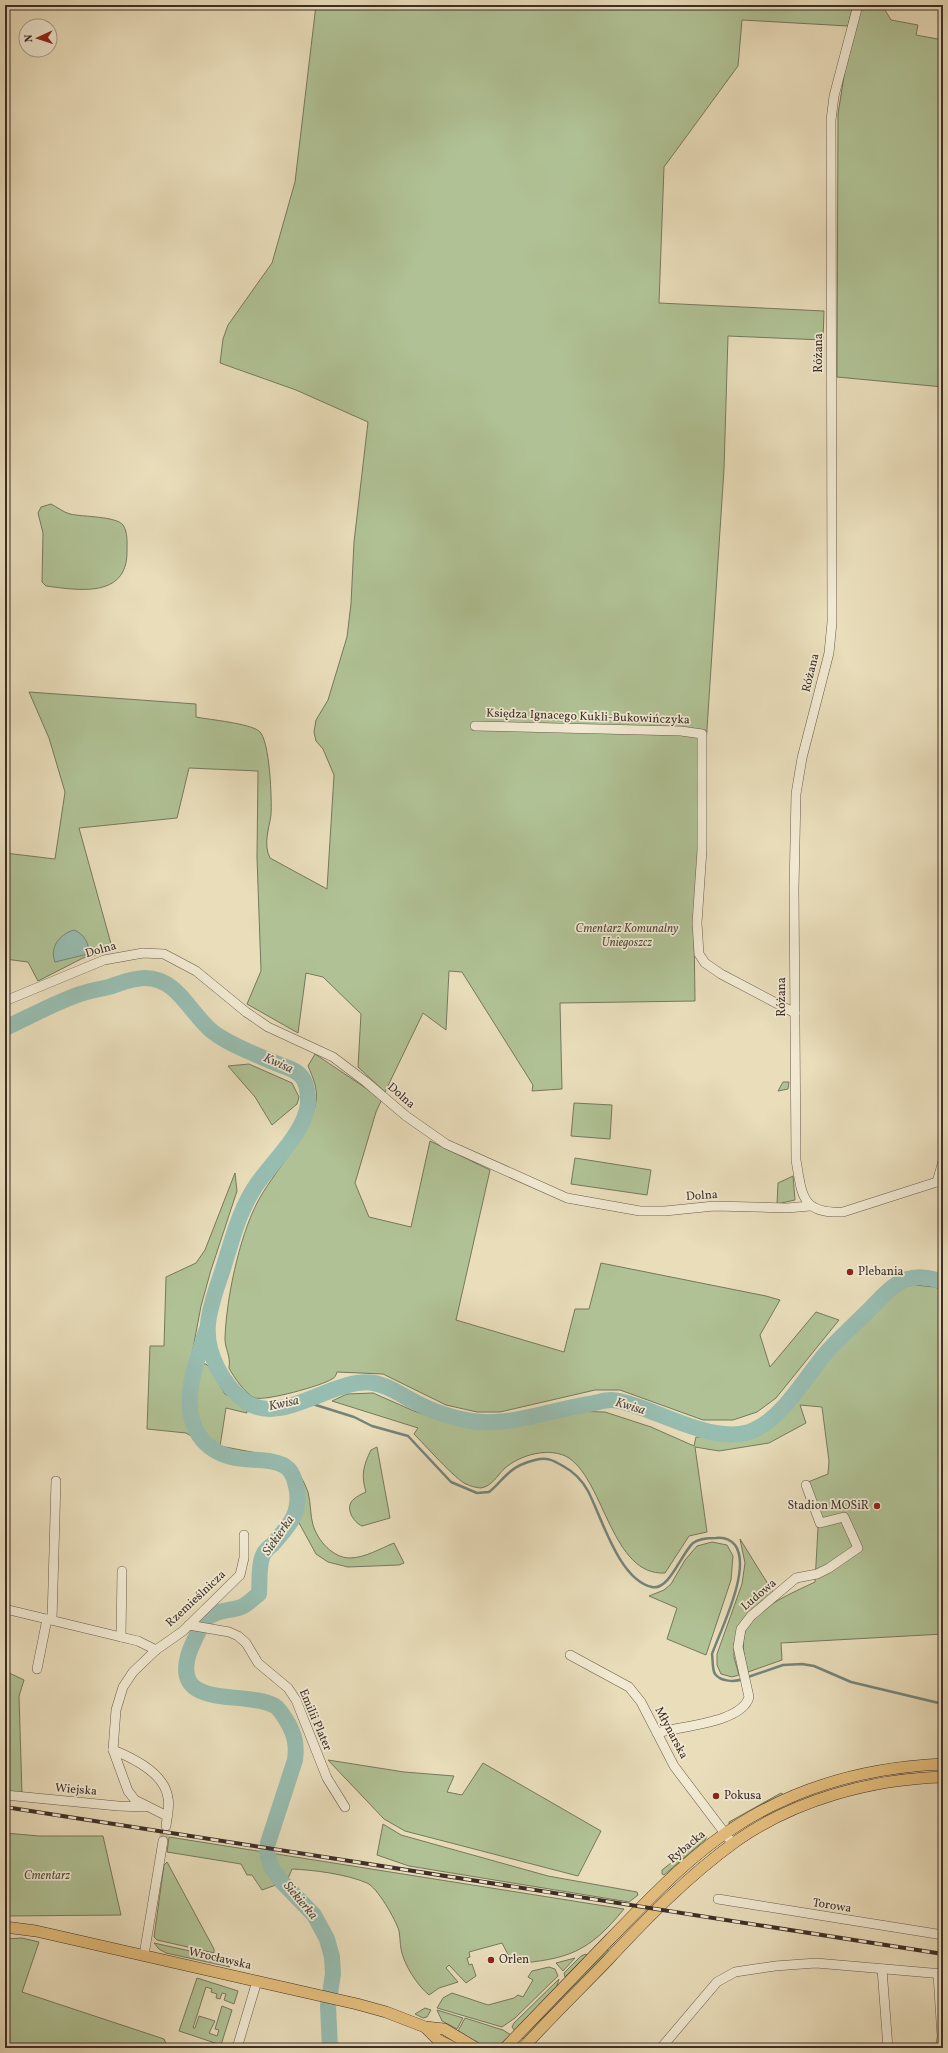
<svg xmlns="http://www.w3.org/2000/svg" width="948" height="2053" font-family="Vollkorn,serif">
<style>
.green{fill:#b0c295;stroke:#76785e}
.water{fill:#97bcb0;stroke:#73837a}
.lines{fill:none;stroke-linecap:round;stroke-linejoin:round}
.stream{stroke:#73837a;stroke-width:2.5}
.river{stroke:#97bcb0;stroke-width:16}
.minor-tunnel{stroke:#c7ba9d;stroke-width:9;stroke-dasharray:9 4.5;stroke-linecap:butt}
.minor-casing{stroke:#685a4c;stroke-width:10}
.major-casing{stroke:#3d2e28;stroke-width:12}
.minor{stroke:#f1e9d2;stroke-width:9}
.major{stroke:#e4be7d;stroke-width:11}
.rail-casing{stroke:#3d2e28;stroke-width:4}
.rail{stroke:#f1e9d2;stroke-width:2.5;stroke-dasharray:8;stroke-linecap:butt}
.poi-dot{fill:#8f2418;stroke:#f1e9d2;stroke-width:1.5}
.labels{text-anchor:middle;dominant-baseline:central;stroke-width:3.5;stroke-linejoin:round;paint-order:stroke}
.street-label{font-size:12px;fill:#3d2e28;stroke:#f1e9d2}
.park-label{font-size:12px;font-style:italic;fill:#544c3e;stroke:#f1e9d2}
.poi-label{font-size:12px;fill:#3d2e28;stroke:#f1e9d2;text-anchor:start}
.water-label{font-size:13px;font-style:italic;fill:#4f4a43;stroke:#f1e9d2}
</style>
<rect width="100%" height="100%" fill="#e9ddba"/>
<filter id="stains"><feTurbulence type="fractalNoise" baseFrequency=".005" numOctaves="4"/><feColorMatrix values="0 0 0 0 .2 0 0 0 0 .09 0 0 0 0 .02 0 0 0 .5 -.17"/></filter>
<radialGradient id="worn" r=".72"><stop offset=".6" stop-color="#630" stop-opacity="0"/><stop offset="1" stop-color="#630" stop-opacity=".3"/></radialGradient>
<g class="green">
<path d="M316 5H853L848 26 742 20 738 66 664 167 659 303 824 311 823 340 728 336 724 469 694 928 695 1001 560 1003 562 1089 532 1091 533 1085 462 972 449 971 446 1030 423 1013 385 1092 358 1067 361 1014 323 977 306 973 298 1033 247 1004 261 971 257 857 258 771 189 768 177 818 79 828 113 951 83 958 38 981 28 962 5 959V853L55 859 65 792 49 738 29 692 196 704V717C211 720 248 723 259 731 270 739 272 801 271 815 269 829 263 844 270 858L327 889 334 775 323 749 316 741 314 732 316 720 328 700 347 637 351 604 354 542 368 422 296 390 220 363 223 339 228 325 272 263 295 182Z"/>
<path d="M862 5H882L891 20 918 25 916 35 943 40 941 60 943 61V387L837 377 838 114 845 70Z"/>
<path d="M51 504C57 507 63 512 70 514 82 517 116 516 123 525 128 532 127 544 127 552 127 599 77 590 46 586L42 582 43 533 38 513 41 507Z"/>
<path d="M315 1054 382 1099 376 1112 355 1183 369 1217 411 1227 430 1141 490 1170 456 1320 564 1352 575 1309H589L601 1263 766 1296 780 1300 760 1335 770 1367 816 1312 839 1320 776 1398 757 1412 733 1420H703L620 1390H595L500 1412H477L446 1405 383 1374 337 1372C336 1375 335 1378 332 1379 321 1386 266 1401 255 1398 246 1395 233 1376 229 1368 231 1356 225 1349 225 1339 226 1300 239 1238 257 1203 271 1175 313 1130 316 1101 318 1088 313 1078 308 1066Z"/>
<path d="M249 1064 292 1083 299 1097 297 1104 272 1125 255 1097 228 1066Z"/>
<path d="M783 1082H789L788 1089 778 1091Z"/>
<path d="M574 1103 612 1105 610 1139 571 1136Z"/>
<path d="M575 1158 651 1170 647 1195 571 1184Z"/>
<path d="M235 1173 237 1191 211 1270 201 1306 191 1359 185 1395V1417L193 1437 186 1433 147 1429 150 1346H164L166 1277 196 1263 205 1250Z"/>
<path d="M793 1176 795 1200 777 1204 778 1183Z"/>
<path d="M915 1285 935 1287 943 1291V1634L781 1643 782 1660 748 1672C745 1660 741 1645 745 1632 753 1609 794 1592 815 1582L818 1528 803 1484 828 1474 829 1461 822 1407 800 1405 806 1423 769 1443 719 1451 695 1447 707 1532 689 1536 665 1573C612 1576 605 1483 569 1458 550 1446 519 1455 504 1469 497 1476 492 1486 481 1488 477 1488 470 1486 466 1484 457 1481 423 1443 414 1434L418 1428 332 1401 347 1394 373 1393 414 1411 439 1419 487 1429 529 1422 567 1411 605 1412 651 1427 694 1446 696 1437 744 1438 767 1430 824 1364 900 1288Z"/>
<path d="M200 1364H206L209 1367 225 1394 245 1405 247 1413 226 1408 220 1446 257 1453C243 1455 227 1455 214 1447 190 1433 191 1387 200 1364Z"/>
<path d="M377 1447 390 1518 362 1526C353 1522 344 1507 354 1499 357 1496 362 1494 366 1492 361 1476 363 1466 371 1450Z"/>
<path d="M291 1462C298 1471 304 1481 308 1492 311 1503 310 1515 313 1525 318 1541 333 1558 350 1558 365 1558 381 1548 394 1543L404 1563 399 1565 348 1567 328 1562 316 1554 298 1521 301 1504 297 1474Z"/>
<path d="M740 1539 773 1592 734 1643V1657L739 1675 732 1677 721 1674 717 1665V1654L742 1584 745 1563Z"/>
<path d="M712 1542 727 1545 733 1556 731 1580 706 1655 667 1639 677 1608 649 1596 664 1590 671 1584 685 1560 697 1546Z"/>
<path d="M5 1671 24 1680 19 1696 22 1794 5 1792Z"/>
<path d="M328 1760 404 1772 454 1776 447 1792 462 1795 483 1763 601 1831 578 1876 405 1831 384 1819Z"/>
<path d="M781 1793 784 1795 729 1824V1822Z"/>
<path d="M383 1824 401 1835 548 1876 637 1892 638 1895 629 1902 409 1866 377 1855Z"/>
<path d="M5 1833 39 1836H103L121 1915 5 1916Z"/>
<path d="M706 1836V1839L664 1875 662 1874V1870Z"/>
<path d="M169 1837 624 1909C588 1953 568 1959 513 1964L502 1943 469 1952 470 1957 467 1958 469 1965 472 1964 476 1976 466 1983 449 1965 446 1968 458 1982 439 1988 429 1995C417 1985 404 1965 401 1949 400 1943 400 1936 399 1931 396 1920 377 1887 367 1883 346 1874 314 1870 292 1869L287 1881 262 1890 252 1875H247L241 1864 167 1852Z"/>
<path d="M167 1862 214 1949V1953L157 1940 154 1937 164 1865Z"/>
<path d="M22 1938 39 1942 22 1992 164 2039 168 2048H5V1939Z"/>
<path d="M154 1943 217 1957 230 1967 166 1953 159 1949Z"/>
<path d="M607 1949 609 1952 525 2040 522 2038Z"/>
<path d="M586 1954 587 1955 565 1977 564 1973 581 1956Z"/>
<path d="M575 1958 563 1971 556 1963Z"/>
<path d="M549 1967 555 1969 558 1976 515 2018 502 2027 437 2008 443 1998 452 1993 488 2005 514 1998 518 1995 523 1997 533 1980 528 1977 532 1971Z"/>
<path d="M197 1978 238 1991 234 2004 224 2000 226 1994 222 1993 220 1999 216 1998 217 1994 211 1992 212 1989 206 1987 193 2028H195L199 2016 215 2021 209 2033 217 2036 219 2030 215 2029 222 2006 232 2010 221 2045 179 2031Z"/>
<path d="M559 1979 556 1989 515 2031 512 2027 514 2023Z"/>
<path d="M425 2008 431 2010 427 2017 423 2018 415 2014Z"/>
<path d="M437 2010 463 2018 457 2029 442 2021Z"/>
<path d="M465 2018 503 2030 511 2035 497 2048C476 2050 476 2040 458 2031Z"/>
</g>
<path class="water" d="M74 930C83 933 91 945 88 954L55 962C49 947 60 934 74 930Z"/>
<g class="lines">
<g class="stream">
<path d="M303 1401 354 1417 372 1426 408 1436 451 1482 477 1493 489 1492C497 1486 503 1477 511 1471 517 1466 527 1462 535 1460 547 1457 553 1460 563 1466 574 1472 582 1480 588 1491 602 1518 619 1580 652 1587 669 1591 681 1554 693 1543 698 1539 709 1538 716 1538 723 1537 730 1539 735 1545 752 1568 721 1629 712 1654 713 1660 712 1669 715 1674 721 1682 735 1682 743 1679"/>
<path d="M748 1677 783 1665 802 1664 814 1666 851 1682 943 1704"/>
</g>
<g class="river">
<path d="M5 1028C29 1017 54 1003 80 994 89 991 99 989 109 987 121 983 132 978 145 978 178 978 190 1014 213 1032 230 1045 253 1053 273 1062 281 1066 294 1068 300 1075 307 1081 308 1093 308 1103 306 1131 273 1161 257 1184 241 1207 234 1233 226 1259 220 1280 210 1302 208 1324 205 1352 223 1386 246 1402 283 1427 334 1376 374 1383 390 1386 401 1395 415 1402 432 1411 452 1418 471 1421 509 1427 551 1410 589 1404 596 1403 604 1400 611 1400 618 1400 626 1403 633 1405 667 1415 719 1446 754 1430 783 1417 805 1378 825 1354 838 1339 853 1326 867 1312 892 1287 904 1268 943 1282"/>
<path d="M206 1331C200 1351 192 1372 190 1393 187 1426 202 1451 235 1458 251 1461 269 1458 283 1465 293 1470 295 1481 297 1491 300 1516 288 1526 273 1544 269 1547 265 1551 263 1555 258 1566 260 1582 259 1594 253 1598 247 1605 241 1607 231 1611 221 1609 210 1616 202 1621 194 1641 190 1650 168 1712 245 1689 275 1706 280 1709 285 1718 288 1723 295 1736 297 1745 295 1760L268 1843"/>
<path d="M267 1852 271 1867 282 1882 314 1915 327 1939 332 1957 333 1974 328 2006 330 2048"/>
</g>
<path class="minor-tunnel" d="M163 1841 166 1826"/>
<g class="minor-casing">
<g id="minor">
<path d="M858 5 834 96 831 120 832 622 829 653 802 758 796 794 794 889 796 1160C802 1195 801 1214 843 1212L943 1180"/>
<path d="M475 726 681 731 702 734V850L697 923 699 954 705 963 721 974 795 1013"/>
<path d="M5 1001 104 960 143 953 164 954 196 971 246 1012 268 1027 333 1057 366 1082 406 1116 446 1144 567 1198 640 1211H665L714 1206 787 1208 810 1206"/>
<path d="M937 1182 943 1161"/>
<path d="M5 1609 121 1637 138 1641 156 1650"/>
<path d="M52 1620 56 1481"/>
<path d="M189 1625 229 1632 238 1636 246 1643 258 1663 288 1688 296 1700 327 1778 345 1807"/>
<path d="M121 1637 122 1571"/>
<path d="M570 1655 629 1687 641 1702 674 1766 733 1844"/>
<path d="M37 1669 47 1619"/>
<path d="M657 1733C680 1726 742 1723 749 1697L738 1647 741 1629 751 1616 796 1578 817 1574 829 1568 858 1548 844 1517 820 1523 806 1485"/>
<path d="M113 1750C133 1758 165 1774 168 1798 170 1806 167 1817 166 1826"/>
<path d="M5 1795 118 1806 145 1807"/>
<path d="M167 1816 135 1800 128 1791 113 1750 116 1710 123 1687 133 1672 156 1650 183 1631 240 1575 244 1558V1535"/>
<path d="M718 1899 943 1935"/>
<path d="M144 1955 163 1841"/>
<path d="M882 1969 888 2048"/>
<path d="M938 1974 942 2037 940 2048"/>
<path d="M237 2048 257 1981"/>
<path d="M661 2048 717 1982 735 1972 775 1966 816 1963 943 1974"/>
</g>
</g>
<g class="major-casing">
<g id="major">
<path d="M5 1927 36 1931 357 2004 386 2012 425 2027 444 2029 476 2048"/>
<path d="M425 2027 438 2040 454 2048"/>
<path d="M505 2048C540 2012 575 1975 610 1939 651 1897 692 1853 741 1823 802 1785 872 1767 943 1764"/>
<path d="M523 2048C550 2018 579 1990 607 1961 647 1918 687 1877 735 1842 794 1800 871 1779 943 1777"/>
</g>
</g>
<use href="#minor" class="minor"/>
<use href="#major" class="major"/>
<g class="rail-casing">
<path id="rail" d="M5 1807 943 1954"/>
</g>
<use href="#rail" class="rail"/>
</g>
<g class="poi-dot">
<circle cx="850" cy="1272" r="4"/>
<circle cx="877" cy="1506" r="4"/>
<circle cx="716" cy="1796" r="4"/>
<circle cx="491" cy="1960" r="4"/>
</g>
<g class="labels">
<g class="street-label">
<text transform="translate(819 353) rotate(-90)">Różana</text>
<text transform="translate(811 673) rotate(-76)">Różana</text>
<text transform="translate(588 717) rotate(2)">Księdza Ignacego Kukli-Bukowińczyka</text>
<text transform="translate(101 950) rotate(-16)">Dolna</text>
<text transform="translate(782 997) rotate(-90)">Różana</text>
<text transform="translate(401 1096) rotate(41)">Dolna</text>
<text transform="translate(702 1196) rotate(-4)">Dolna</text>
<text transform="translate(759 1595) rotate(-40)">Ludowa</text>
<text transform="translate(196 1599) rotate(-43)">Rzemieślnicza</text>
<text transform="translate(315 1720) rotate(67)">Emilii Plater</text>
<text transform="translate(671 1733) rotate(62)">Młynarska</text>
<text transform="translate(76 1790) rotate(5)">Wiejska</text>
<text transform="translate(687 1847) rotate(-40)">Rybacka</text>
<text transform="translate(832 1906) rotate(9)">Torowa</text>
<text transform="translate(220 1959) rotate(13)">Wrocławska</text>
</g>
<g class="park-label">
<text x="627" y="929">Cmentarz Komunalny<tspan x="627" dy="14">Uniegoszcz</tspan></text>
<text x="47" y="1876">Cmentarz</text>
</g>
<g class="poi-label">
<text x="858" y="1272">Plebania</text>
<text x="869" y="1506" text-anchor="end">Stadion MOSiR</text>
<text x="724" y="1796">Pokusa</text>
<text x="499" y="1960">Orlen</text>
</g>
<g class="water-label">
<text transform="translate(278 1064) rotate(24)">Kwisa</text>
<text transform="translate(284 1404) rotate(-12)">Kwisa</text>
<text transform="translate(630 1407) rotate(17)">Kwisa</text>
<text transform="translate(279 1536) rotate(-55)">Siekierka</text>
<text transform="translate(300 1901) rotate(50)">Siekierka</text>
</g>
</g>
<rect width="948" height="2053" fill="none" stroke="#e9ddba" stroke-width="20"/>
<rect x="6" y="6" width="936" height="2041" fill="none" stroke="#3d2e28" stroke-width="2"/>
<rect x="10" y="10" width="928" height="2033" fill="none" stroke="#3d2e28"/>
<g transform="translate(38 38) rotate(267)"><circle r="19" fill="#f1e9d2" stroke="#a99e8e"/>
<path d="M0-3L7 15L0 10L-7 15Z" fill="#8f2418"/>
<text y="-6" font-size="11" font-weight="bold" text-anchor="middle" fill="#3d2e28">N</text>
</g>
<rect width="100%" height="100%" filter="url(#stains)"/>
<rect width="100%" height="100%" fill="url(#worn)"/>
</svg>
